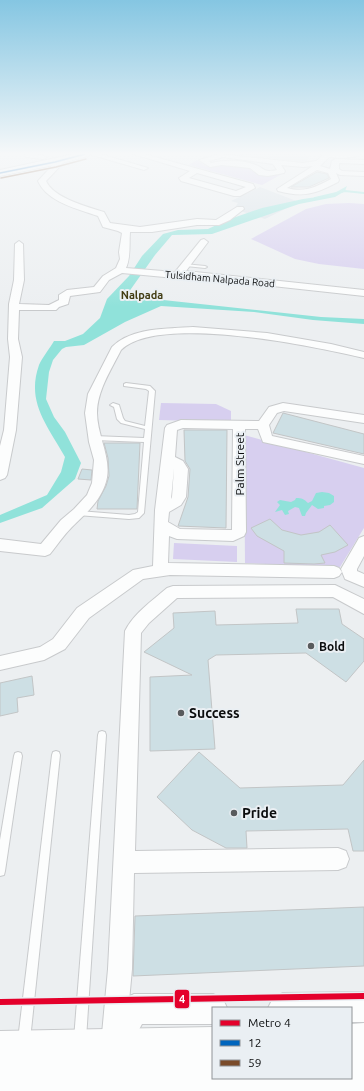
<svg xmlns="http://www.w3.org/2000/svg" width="364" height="1091" font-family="Ubuntu,sans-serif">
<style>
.built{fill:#d9e1e7}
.green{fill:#d7cfef}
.water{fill:#90e2da}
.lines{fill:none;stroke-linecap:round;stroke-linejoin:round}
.stream{stroke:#90e2da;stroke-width:2}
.building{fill:#cddfe4;stroke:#c2c5c6}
.service-casing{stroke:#c8cacc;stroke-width:2}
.minor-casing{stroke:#c8cacc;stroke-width:2}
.tertiary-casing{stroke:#c8cacc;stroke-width:2}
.secondary-casing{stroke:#c8cacc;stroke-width:2}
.trunk-casing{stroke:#c8cacc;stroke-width:2}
.service{fill:#fcfdfd;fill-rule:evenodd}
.minor{fill:#fcfdfd;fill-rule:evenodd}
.tertiary{fill:#fcfdfd;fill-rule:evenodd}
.secondary{fill:#fcfdfd;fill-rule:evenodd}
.trunk{fill:#fcfdfd;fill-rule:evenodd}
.bus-1-casing{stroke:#eaeff3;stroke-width:3}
.bus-2-casing{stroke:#eaeff3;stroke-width:3}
.bus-1{stroke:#0065bd;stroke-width:1.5}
.bus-2{stroke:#7a4b2a;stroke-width:1.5}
.metro-1-casing{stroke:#eaeff3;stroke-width:9}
.metro-1{stroke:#e4002b;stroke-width:6}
.poi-dot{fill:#595b5d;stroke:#eaeff3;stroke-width:1.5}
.labels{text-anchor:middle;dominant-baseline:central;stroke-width:4;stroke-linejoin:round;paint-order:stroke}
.far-street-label{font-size:10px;fill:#0a0c0d;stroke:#eaeff3}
.far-neighbourhood-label{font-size:11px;font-weight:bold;fill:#433d14;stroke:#eaeff3}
.street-label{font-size:12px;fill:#0a0c0d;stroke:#eaeff3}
.poi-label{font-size:12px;font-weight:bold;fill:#0a0c0d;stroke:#eaeff3;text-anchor:start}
.near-poi-label{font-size:14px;font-weight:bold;fill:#0a0c0d;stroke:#eaeff3;text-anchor:start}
.line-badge{stroke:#eaeff3;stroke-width:1.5}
.badge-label{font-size:11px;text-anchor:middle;font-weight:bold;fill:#fff}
</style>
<rect width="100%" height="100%" fill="#eceff1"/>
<g class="built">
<path d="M233 154H298L311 155 306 162Z"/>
<path d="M260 187 299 202 265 219 234 209 238 203 231 201Z"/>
</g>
<g class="green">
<path d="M197 160 206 166 213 167 223 165 249 168 255 172 269 175 282 174 262 185 189 165Z"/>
<path d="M349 203 364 204V269L319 264 295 259 251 239 306 209 326 204Z"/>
<path d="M161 403 216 404 231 411V422L159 420Z"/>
<path d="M244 435 364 468V528L340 567 245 563Z"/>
<path d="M174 543 237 546V562L173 559Z"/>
</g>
<g class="water">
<path d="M347 186 345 191 335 197 299 204 212 234 172 235 155 255 126 296 321 317 364 319V324L313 320 254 312 161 306 125 322 84 345 66 347 62 349 53 360 49 372 46 399 54 417 65 432 81 463 75 479 42 508 0 523V515L47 495 61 472 65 457C47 425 26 402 39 365 42 358 50 348 54 341H65L83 334 100 318 107 299 129 276 142 256 163 234 178 230 208 229 227 220 262 208 303 199 331 195Z"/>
<path d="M322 492 329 493 334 496V502L330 505 324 506V508L318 509 312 505 306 513 305 516H302L299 508 295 507 288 511 289 514 285 515 282 510 275 512 280 505 277 502 280 500 291 502 295 500 296 498C302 498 304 499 308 503L312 501 316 493Z"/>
</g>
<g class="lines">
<path class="stream" d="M315 198 345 191 364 193"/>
</g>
<g class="building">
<path d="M317 172 327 174 329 178 309 187H291Z"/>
<path d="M283 413 364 434V454L273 433Z"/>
<path d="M184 430H227L226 528 178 526 188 497 190 469 185 461Z"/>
<path d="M104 443H140L137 509H97L98 501 106 486 109 476 108 458Z"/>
<path d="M82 469 92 470 91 480 78 479Z"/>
<path d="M270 519 282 530 301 535 319 532 330 525 348 545 335 552 321 555 325 563 314 564 284 563V551L257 536 251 528Z"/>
<path d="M296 609H339L342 624 364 639V661L346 682 306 653 216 655 208 660 215 749 150 751V677L192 675 144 652 174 628 173 613 215 611 216 625 298 623Z"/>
<path d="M32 676 34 695 17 698 18 712 0 716V683Z"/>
<path d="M199 752 240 788 343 785 364 760V851H353L348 829 246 831 247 848H226L192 830 157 797Z"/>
<path d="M364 907V966L133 976 135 916Z"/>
</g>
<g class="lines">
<g class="service-casing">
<g id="service">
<path d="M184 264 205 266 207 267 205 268 186 266 184 265Z"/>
<path d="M126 383 150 386 155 391 144 513 139 518 129 519 77 515 76 513 77 511H79L129 515 135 514 138 512 144 442 94 440 91 438 94 436 144 438 145 429 121 423 117 419 114 407 110 405 113 403 119 405 123 418 125 421 145 426 149 391 146 389 124 386V384Z"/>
<path d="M102 731 105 732 106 735 86 1039 84 1043 80 1045 76 1043 74 1039 98 735 99 732Z"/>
<path d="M56 751 59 752 60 755 30 1040 28 1044 24 1046 20 1044 18 1040 52 755 53 752Z"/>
<path d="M18 752 21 753 22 756 5 871 4 875 0 876V840L14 756 15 753Z"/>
</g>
</g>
<g class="minor-casing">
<g id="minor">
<path d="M25 154H36L47 157 43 159 26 157Z"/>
<path d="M89 154H100L148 168 144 170Z"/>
<path d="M133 154H144L253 184 255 188 240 196H234L181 181 179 178 190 171ZM197 173 246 187 236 191 189 178Z"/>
<path d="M219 154 303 163 316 161 325 154H332L320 166 330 169 332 161 336 159 364 160V164L339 163V169L342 171 364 172V176L340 175 336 173 339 180 338 182C315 194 304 198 278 191L277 189 313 166 303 167 281 165 285 171 284 173 268 176 259 175 250 168 222 165 210 167 199 160ZM223 157 273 164 277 170C261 173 266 168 253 164 241 160 224 160 211 163L209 161ZM317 170 328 173 331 179C316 187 304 193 287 188Z"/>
<path d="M59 158H65L66 160 46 181C53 198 88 207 104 212L110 223 140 227 197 219 216 220 237 207H243L244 209 230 220 219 225H197L152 232H130C129 244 131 257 126 268L175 272 201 240 204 239 208 242 186 271 364 290V296L191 277 175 278 122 273 109 280 100 292 70 296 68 304 59 307 56 310H19L18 339 22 357 16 430 7 475 5 478 0 480V446L4 430 10 357 8 339 9 304 14 280 15 244 19 241 23 244 24 280 19 304 49 305 59 300V295L67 290 94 287 103 276 116 268 120 259 119 252 122 233 118 231 103 227 98 216C78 209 47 202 38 181Z"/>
<path d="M193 327 267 333 331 344 364 352V358C316 347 158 313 121 350 111 370 97 391 97 413 97 437 114 461 105 485 98 504 85 514 71 528 64 535 57 545 50 554L45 556 0 551V539L41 544 61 520 74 509 87 495 92 483 94 460 89 442 85 413 88 394 112 347C132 327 167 329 193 327Z"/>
<path d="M283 403 364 415V423L284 411 277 413 269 425 272 436 364 456V464L263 442 258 429H245L246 532 244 536 233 541 177 539 169 536 168 563 334 566 339 568 342 572 339 576 334 578 170 575 143 579 89 618 65 649 44 660 0 670V656L40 647 53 639 77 608 133 570 153 566 155 510 165 428 167 425 181 420 259 421 269 407ZM183 428 233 429 232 530H230L180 529 168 522 169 512 181 505 186 497 188 469 183 461 175 457 177 430ZM174 468 172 497 171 499Z"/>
<path d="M364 536V556L357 569V571L364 574V587L345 579 341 569 359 538Z"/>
<path d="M335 585 364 599V614L333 597 177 598 149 623 141 633 135 851 338 848 346 851 349 859 346 867 338 870 134 873 132 969 126 1034 123 1043 114 1046 105 1043 102 1034 108 969 125 631C134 613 152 601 167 588L173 586Z"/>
</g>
</g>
<g class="tertiary-casing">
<g id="tertiary">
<path d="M364 992V1022H351V1008H268L273 998 283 993Z"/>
<path d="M134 994H213L223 999 227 1008H213V1024H142L124 1058 113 1062 102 1058 98 1047 124 999Z"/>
</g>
</g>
<g class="secondary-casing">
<g id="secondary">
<path d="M74 154H90L89 156 55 165 0 176V170Z"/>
<path d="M321 154H360C355 159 326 159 321 154Z"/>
</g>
</g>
<g class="trunk-casing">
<path id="trunk" d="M364 1023V1091H0V1031L213 1027V1078H351V1024Z"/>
</g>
<use href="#service" class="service"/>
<use href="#minor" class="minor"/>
<use href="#tertiary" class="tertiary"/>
<use href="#secondary" class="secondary"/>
<use href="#trunk" class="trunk"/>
<g class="bus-1-casing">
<path id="bus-1" d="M0 173 55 162 85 154"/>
</g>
<g class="bus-2-casing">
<path id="bus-2" d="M1 178 56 167 86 159"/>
</g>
<use href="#bus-1" class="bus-1"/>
<use href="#bus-2" class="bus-2"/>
<g class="metro-1-casing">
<path id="metro-1" d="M0 1002 364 996"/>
</g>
<use href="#metro-1" class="metro-1"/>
</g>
<linearGradient id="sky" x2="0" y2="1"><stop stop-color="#85c6e2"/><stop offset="0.5" stop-color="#f6f8f9"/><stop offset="1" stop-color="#f6f8f9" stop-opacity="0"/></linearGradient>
<rect width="364" height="307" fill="url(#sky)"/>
<g class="poi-dot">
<circle cx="311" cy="646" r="4"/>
<circle cx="181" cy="713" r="4"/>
<circle cx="234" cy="813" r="4"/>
</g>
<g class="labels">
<g class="far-street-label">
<text transform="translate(220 279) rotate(5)">Tulsidham Nalpada Road</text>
</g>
<g class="far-neighbourhood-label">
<text x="142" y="295">Nalpada</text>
</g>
<g class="street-label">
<text transform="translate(239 464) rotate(-90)">Palm Street</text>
</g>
<g class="poi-label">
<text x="319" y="646">Bold</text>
</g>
<g class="near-poi-label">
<text x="189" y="713">Success</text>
<text x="242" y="813">Pride</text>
</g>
</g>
<rect class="line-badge" x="174" y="989" width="16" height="20" rx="4" fill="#e4002b"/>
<g class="badge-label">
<text x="182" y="1003">4</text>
</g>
<rect x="212" y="1007" width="140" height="72" fill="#eaeff3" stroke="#909497"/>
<rect x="220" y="1020" width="20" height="6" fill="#e4002b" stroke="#909497"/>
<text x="248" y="1027" font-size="12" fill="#0a0c0d">Metro 4</text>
<rect x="220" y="1040" width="20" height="6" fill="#0065bd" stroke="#909497"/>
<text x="248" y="1047" font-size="12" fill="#0a0c0d">12</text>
<rect x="220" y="1060" width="20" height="6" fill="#7a4b2a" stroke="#909497"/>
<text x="248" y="1067" font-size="12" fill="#0a0c0d">59</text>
</svg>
